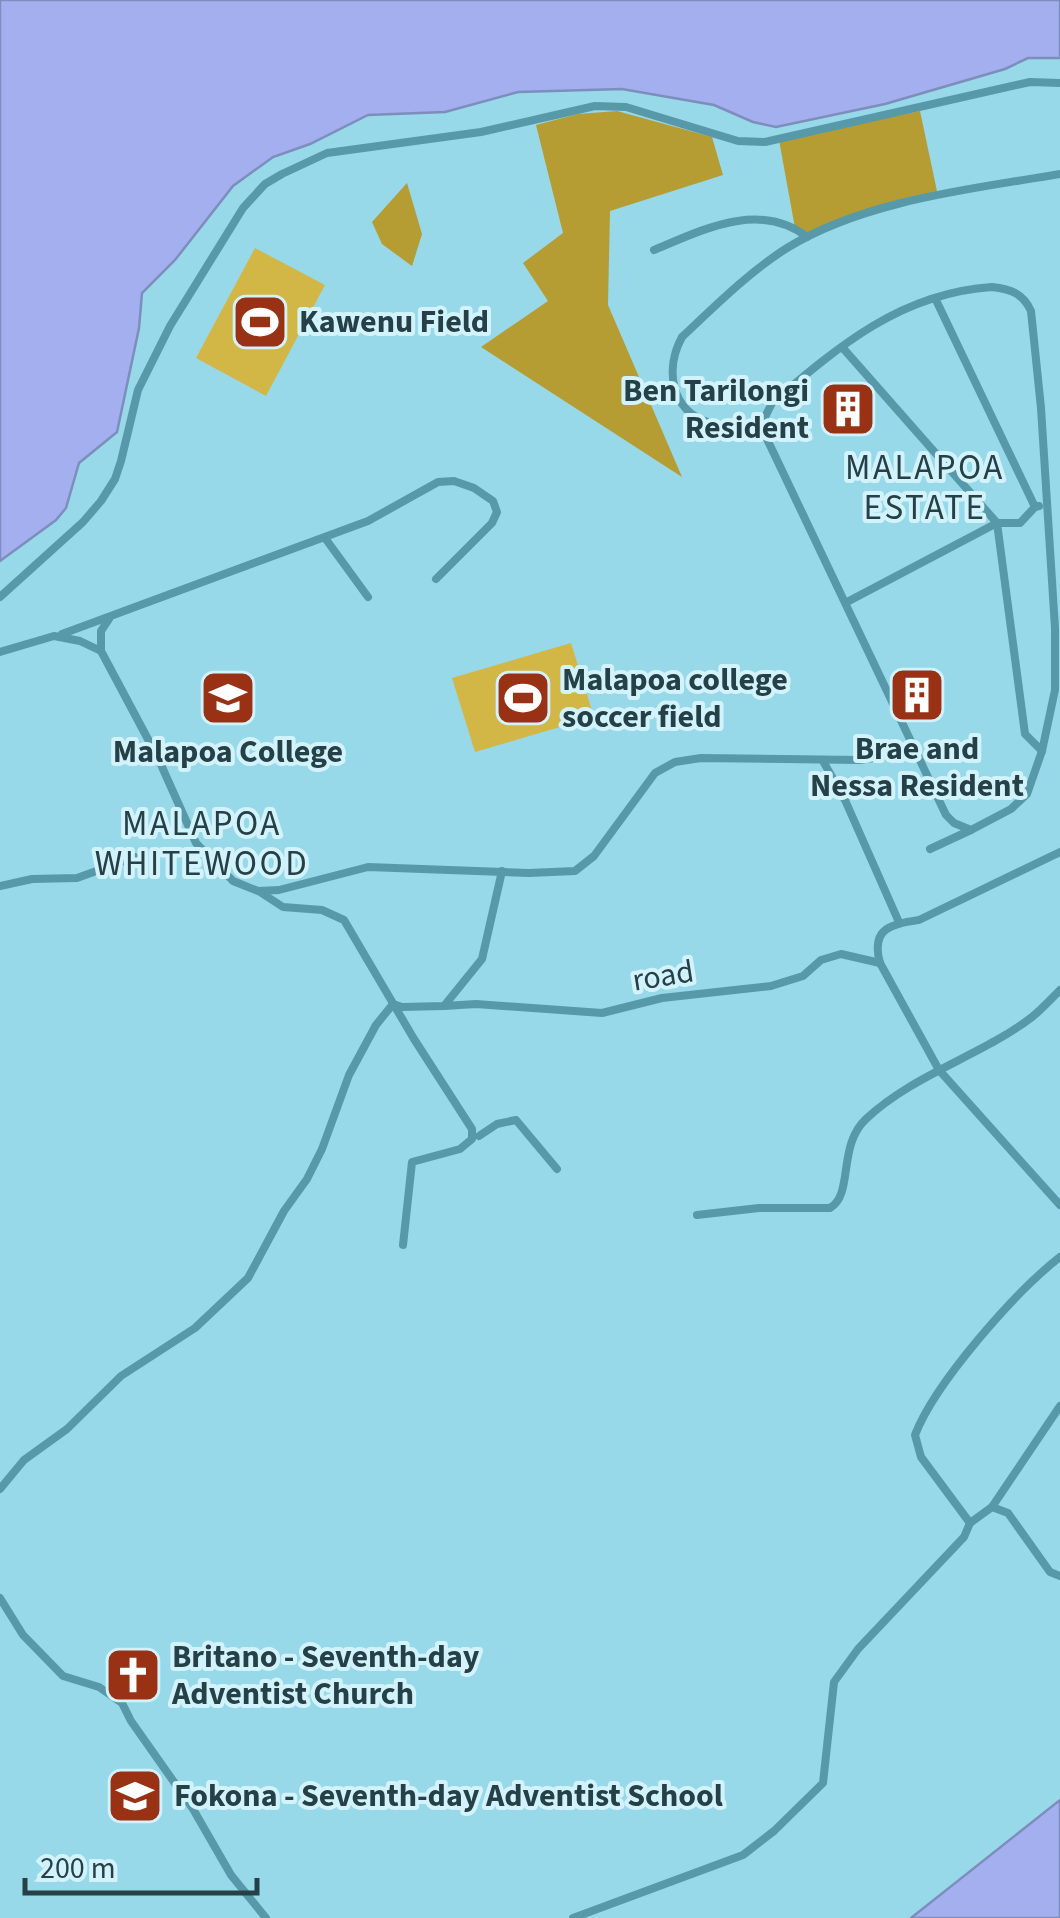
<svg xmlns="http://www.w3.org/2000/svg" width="1060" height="1918" font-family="'Source Sans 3',sans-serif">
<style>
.green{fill:#d2b747}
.forest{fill:#b59d33}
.water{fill:#a3afef;stroke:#7d8ebd;stroke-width:2.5}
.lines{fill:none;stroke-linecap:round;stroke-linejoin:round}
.street{stroke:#5899a9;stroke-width:8}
.labels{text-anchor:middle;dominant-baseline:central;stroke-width:8;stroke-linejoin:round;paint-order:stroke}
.poi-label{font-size:32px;font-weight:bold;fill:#254047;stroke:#d3f3fc;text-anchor:start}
.street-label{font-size:32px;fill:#254047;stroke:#d3f3fc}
.neighbourhood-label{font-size:35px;letter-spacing:2.5px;fill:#254047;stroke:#d3f3fc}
</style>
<rect width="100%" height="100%" fill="#97d8e9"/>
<g class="green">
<path d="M255 248 325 285 266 396 196 358Z"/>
<path d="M571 643 594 717 475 752 452 678Z"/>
</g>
<g class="forest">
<path d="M617 111 712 137 723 175 610 211 608 305 682 477 481 347 548 301 523 263 563 233 536 125 578 114Z"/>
<path d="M920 111 938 196 882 207 807 236 795 228 779 140Z"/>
<path d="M407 183 422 234 412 266 382 244 372 222Z"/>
</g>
<g class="water">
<path d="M0 0H1060V58H1028L1005 69 885 104 776 127 753 122 714 105 622 89 518 92 445 112 368 115 310 144 273 157 233 186 175 260 142 293 139 328 117 432 79 463 66 508 56 520 0 561Z"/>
<path d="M1060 1800V1918H911Z"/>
</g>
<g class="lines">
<g class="street">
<path d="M654 250C702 230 760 200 807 237"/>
<path d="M992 287C1010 289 1023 293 1031 311L1041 408 1055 628V690L1042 751 1027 794 1011 809 971 830 954 823 946 815 767 439 763 421 772 403C839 346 901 293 992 287Z"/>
<path d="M935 298 1035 507"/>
<path d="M842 347 997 523 1025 734 1042 751"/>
<path d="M763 421C745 424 726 428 708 422 670 410 665 368 682 337 714 307 749 272 787 248 865 200 972 189 1060 174"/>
<path d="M325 538 368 597"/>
<path d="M0 597 83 522 101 501 115 479 121 461 138 390 170 326 243 208 265 184 282 174 327 153 481 132 595 106 626 107 738 141 765 142 1030 82 1060 83"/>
<path d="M847 602 997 523H1020L1035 507 1039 506"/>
<path d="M62 634 368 521 438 482 454 481 474 488 493 501 497 512 492 523 436 579"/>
<path d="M101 651V631L109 619"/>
<path d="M0 652 54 636 80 641 101 651 158 758 196 843 233 881 258 891 279 890 368 867 529 873 575 871 594 856 655 773 675 762 701 758 859 760 916 752"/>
<path d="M823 761 845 800 898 920"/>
<path d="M930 849 971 830"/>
<path d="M1060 852 919 920C893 924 870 927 880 963L939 1070 1060 1205"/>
<path d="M0 886 32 879 77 878 135 857"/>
<path d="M260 892 283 907 322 910 344 920 414 1039 472 1129V1139L460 1149 412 1162 403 1245"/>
<path d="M393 1004 402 1007 444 1006 482 959 502 871"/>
<path d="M444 1006 476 1004 602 1013 662 998 771 986 803 976 821 960 841 954 880 963"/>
<path d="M479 1136 497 1124 516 1120 557 1169"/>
<path d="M697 1215 759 1208H830C854 1194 837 1146 866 1119 914 1074 981 1056 1032 1017 1042 1009 1051 999 1060 990"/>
<path d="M0 1489 24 1460 67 1429 121 1376 195 1328 248 1278 284 1211 307 1179 322 1149 349 1075 376 1025 393 1004"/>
<path d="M992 1507 1008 1513 1050 1572 1060 1576"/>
<path d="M970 1523 921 1457 915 1435C935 1383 1015 1292 1060 1257"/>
<path d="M0 1598 23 1635 63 1676 99 1687 122 1703 131 1721 193 1809 231 1875 266 1918"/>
<path d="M573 1918 743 1855 774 1831 823 1783 834 1682 858 1649 964 1537 970 1523 992 1507 1060 1406"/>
</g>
</g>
<defs>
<g id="stadium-square" transform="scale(2.875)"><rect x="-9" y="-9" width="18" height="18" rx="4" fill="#993114" stroke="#d3f3fc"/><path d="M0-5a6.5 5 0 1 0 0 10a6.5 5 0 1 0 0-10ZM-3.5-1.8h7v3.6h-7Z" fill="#fff"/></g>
<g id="building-square" transform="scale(2.875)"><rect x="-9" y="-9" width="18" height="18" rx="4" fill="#993114" stroke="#d3f3fc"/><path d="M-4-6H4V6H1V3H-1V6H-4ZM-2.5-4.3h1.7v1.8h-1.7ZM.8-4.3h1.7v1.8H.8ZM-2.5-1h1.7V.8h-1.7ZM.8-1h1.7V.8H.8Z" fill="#fff"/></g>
<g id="school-square" transform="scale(2.875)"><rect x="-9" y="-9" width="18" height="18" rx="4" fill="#993114" stroke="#d3f3fc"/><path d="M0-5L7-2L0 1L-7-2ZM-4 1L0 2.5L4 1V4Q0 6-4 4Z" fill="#fff"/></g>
<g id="church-square" transform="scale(2.875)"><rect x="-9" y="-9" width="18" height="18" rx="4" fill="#993114" stroke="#d3f3fc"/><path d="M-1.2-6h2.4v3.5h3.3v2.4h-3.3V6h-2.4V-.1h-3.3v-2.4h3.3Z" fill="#fff"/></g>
</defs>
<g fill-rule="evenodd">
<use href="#stadium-square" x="260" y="322"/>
<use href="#building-square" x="848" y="409"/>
<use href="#building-square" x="917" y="695"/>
<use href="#school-square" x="228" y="698"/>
<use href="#stadium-square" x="523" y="698"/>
<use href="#church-square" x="133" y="1675"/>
<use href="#school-square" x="135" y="1796"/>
</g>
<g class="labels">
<g class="poi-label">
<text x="299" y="322">Kawenu Field</text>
<text x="809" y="391" text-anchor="end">Ben Tarilongi<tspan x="809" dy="37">Resident</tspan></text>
<text x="562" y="680">Malapoa college<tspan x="562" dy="37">soccer field</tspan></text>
<text x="917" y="749" text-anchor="middle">Brae and<tspan x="917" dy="37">Nessa Resident</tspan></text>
<text x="228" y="752" text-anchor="middle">Malapoa College</text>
<text x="172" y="1657">Britano - Seventh-day<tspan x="172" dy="37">Adventist Church</tspan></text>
<text x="174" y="1796">Fokona - Seventh-day Adventist School</text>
</g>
<g class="street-label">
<text transform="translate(663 976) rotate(-9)">road</text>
</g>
<g class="neighbourhood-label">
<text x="925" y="468">MALAPOA<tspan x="925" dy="40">ESTATE</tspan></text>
<text x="202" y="824">MALAPOA<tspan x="202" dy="40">WHITEWOOD</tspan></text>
</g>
</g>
<path d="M25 1878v15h232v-15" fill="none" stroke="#254047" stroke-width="5"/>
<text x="40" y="1878" font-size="30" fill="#254047" stroke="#d3f3fc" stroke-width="8" paint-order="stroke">200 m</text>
</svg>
